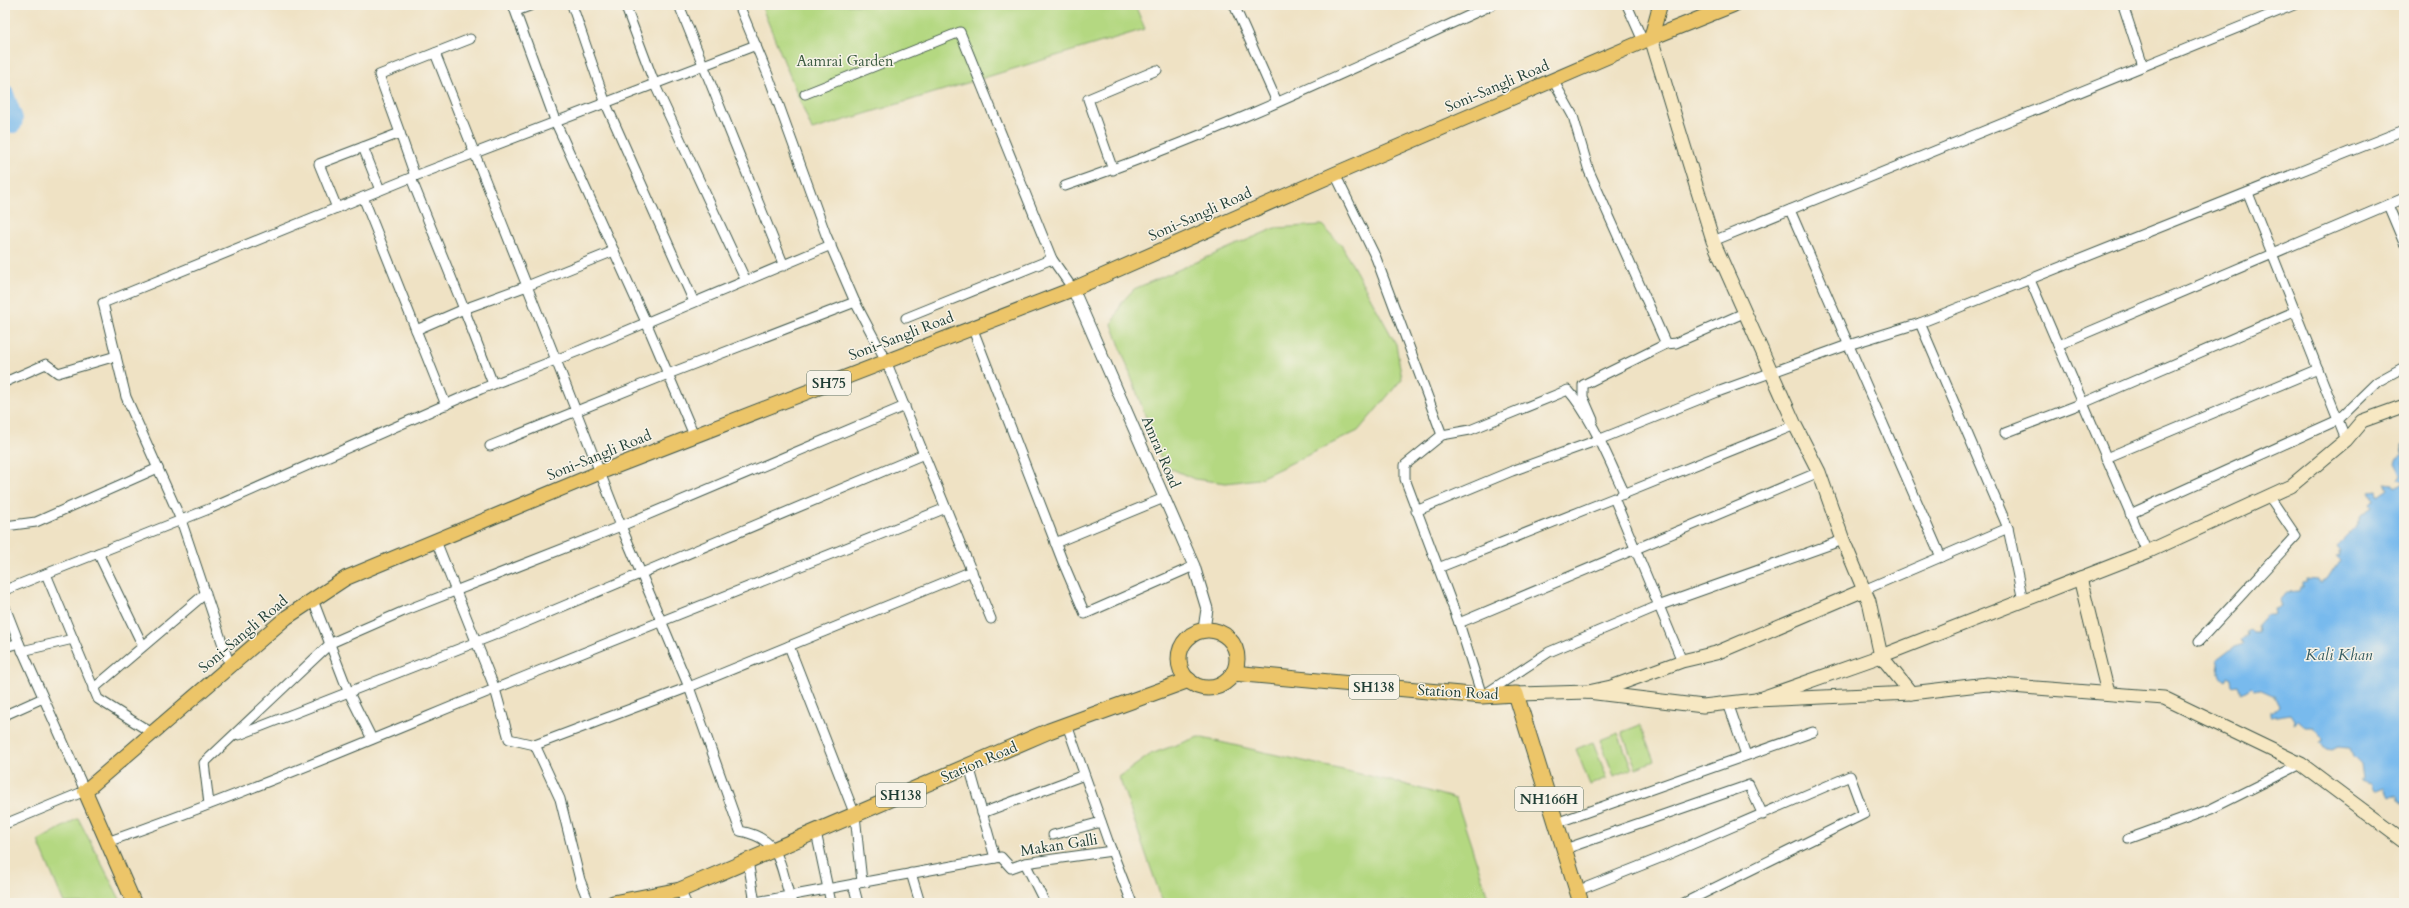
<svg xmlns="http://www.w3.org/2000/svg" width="2409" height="908" font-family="Cardo,serif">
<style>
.green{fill:#b4d881;stroke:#6a8a5a}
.water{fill:#78baed;stroke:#4c7c90}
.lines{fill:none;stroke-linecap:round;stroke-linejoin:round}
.river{stroke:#78baed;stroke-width:18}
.minor-casing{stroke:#3e564a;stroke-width:11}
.tertiary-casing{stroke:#3e564a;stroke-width:13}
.secondary-casing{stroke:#3e564a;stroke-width:15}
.primary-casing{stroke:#3e564a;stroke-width:16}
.trunk-casing{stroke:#3e564a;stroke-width:17}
.minor{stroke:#fff;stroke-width:9}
.tertiary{stroke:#fff;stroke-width:11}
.secondary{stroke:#f7e8c3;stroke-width:13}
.primary{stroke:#ecc569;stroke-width:14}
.trunk{stroke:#ecc569;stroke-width:15}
.labels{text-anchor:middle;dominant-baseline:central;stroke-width:3;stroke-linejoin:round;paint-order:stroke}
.shield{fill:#f7f3e8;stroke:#60746a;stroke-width:1}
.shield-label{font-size:14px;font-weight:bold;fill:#1f3d34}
.park-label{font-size:15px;fill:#3d5c43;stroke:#f7f3e8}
.street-label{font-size:15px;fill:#1f3d34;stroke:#f7f3e8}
.water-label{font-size:16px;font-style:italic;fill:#355c62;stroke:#f7f3e8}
</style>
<rect width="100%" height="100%" fill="#f7f3e8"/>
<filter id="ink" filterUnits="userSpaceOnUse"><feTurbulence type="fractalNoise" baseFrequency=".025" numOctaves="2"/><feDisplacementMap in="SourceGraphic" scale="8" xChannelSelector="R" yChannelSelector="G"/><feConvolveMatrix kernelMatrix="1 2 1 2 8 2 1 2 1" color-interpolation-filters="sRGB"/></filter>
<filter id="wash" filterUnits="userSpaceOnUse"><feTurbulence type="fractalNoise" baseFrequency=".012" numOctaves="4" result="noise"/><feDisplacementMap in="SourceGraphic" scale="16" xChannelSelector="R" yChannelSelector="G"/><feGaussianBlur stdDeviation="0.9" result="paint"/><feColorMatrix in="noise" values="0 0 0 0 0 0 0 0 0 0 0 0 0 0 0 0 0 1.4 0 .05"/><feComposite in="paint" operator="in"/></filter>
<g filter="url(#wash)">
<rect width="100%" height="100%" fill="#efe2c4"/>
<g class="green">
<path d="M761 5H1135L1145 29 812 130Z"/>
<path d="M1322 225 1342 246 1396 344 1402 379 1358 431 1258 479 1226 483 1194 479 1163 465 1112 324 1122 302 1134 289 1275 228Z"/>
<path d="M1640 725 1654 761 1636 768 1622 732Z"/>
<path d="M1618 733 1632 769 1614 776 1600 740Z"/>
<path d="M1198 737 1404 784 1456 799 1490 903H1163L1119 777 1151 754Z"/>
<path d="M1593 742 1607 778 1590 785 1576 749Z"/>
<path d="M78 818 122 903H64L38 841Z"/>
</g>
<g class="water">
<path d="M2404 445V481L2398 479 2401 474 2395 463 2397 458 2403 454 2402 446Z"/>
<path d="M2404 482V804L2398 800 2397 796 2393 795 2389 797 2384 787 2374 791 2371 784 2360 781 2363 779 2361 764 2353 756 2350 748 2338 747 2332 750 2324 748 2320 742 2323 741 2322 736 2314 727H2305L2298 721 2294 724 2295 720 2291 714 2270 717V712H2273L2280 706 2275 696 2259 689 2254 690 2251 687 2241 693 2238 685 2232 686 2231 678 2227 676 2225 681C2216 676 2220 667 2217 660L2234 647 2244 644 2241 641 2248 635 2247 632 2250 630 2253 633H2258L2257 625 2267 614H2275L2274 608 2281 606 2279 599 2287 592 2299 591 2300 587H2302V582L2307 581V578L2319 579 2321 583 2327 580 2340 560 2336 556 2340 555 2339 552 2341 551 2337 546 2355 528 2361 515 2372 507 2370 504 2374 500 2370 492 2377 491 2378 496 2388 489 2385 484 2393 485 2395 488Z"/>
</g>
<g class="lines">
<path class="river" d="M5 94 14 119 13 124 8 120H5"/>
</g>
</g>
<g filter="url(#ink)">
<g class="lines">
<g class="minor-casing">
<g id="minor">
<path d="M513 5 556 123 646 322 694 435"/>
<path d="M572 5 606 104 694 302"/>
<path d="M625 5 655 85 746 281"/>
<path d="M679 5 784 266"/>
<path d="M739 5 768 75 826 235 855 302 886 361 991 619"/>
<path d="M1234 5 1277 102"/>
<path d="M1627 5 1643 41"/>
<path d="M2123 5 2143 66"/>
<path d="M516 11 532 5"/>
<path d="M435 53 527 286 614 251"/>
<path d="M1553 80 1573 116 1589 171 1666 344"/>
<path d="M805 94 960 32 1052 259 1073 289"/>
<path d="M400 133 379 75 470 39"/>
<path d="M363 147 380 190"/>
<path d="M1113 170 1088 99 1157 70"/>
<path d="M1335 174 1376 258 1442 435"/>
<path d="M411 178 464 309 527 286 621 526 905 406"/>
<path d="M1065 186C1212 136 1352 69 1492 5"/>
<path d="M2248 193 2346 440"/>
<path d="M363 197 446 405"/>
<path d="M2388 205 2404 243"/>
<path d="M337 208 319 164 400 133 415 176"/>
<path d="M1790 210 1941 557"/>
<path d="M1713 241 2294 5"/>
<path d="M2030 280 2147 552"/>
<path d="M906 318 1052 259"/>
<path d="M1920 323 2008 528 2023 601"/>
<path d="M972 327 1062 560 1085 614 1194 566"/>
<path d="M416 330 464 309 493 384"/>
<path d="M2058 345 2404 198"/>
<path d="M5 382 46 364 58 373 116 356"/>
<path d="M1593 420 1583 397V385L1666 344 1676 343 1746 312"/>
<path d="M2005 433 2083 403 2296 311"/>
<path d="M490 446 668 374 855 302"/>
<path d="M2106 458 2318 369"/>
<path d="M1625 494C1609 461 1592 417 1568 390L1470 430 1442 435 1405 465V479L1459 623 1482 696 1549 652 1658 606 1843 540"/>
<path d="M1621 495 1795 425"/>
<path d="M1416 511 1512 471 1598 440 1720 391 1845 346 1920 323 2404 130"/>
<path d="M2130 514 2338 420 2377 382 2404 367"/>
<path d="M5 526 36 522 158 468"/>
<path d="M436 541 495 689 509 739 535 745 560 799 580 880 589 903"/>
<path d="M1055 543 1164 498"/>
<path d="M98 553 143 646"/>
<path d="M1438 568 1614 498 1682 661"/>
<path d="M46 574 98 699 152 733"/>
<path d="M5 590 209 509 481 389 581 350 831 245"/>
<path d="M1864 590 2008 528"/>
<path d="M313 600 348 691 372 739"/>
<path d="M5 607 19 643"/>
<path d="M1459 623 1819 472"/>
<path d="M2199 641 2296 536 2269 496"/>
<path d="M789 646 855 815 862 882"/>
<path d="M5 647 19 643 85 791 5 824"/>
<path d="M22 651 73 639"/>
<path d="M230 666 181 520 126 397 103 303 415 176 756 45"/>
<path d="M93 689 206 593"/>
<path d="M1728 703 1746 755"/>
<path d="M5 715 43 698"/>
<path d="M1067 725 1108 841 1132 903"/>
<path d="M239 735 507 630 924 454"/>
<path d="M535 745 689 687 740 831C784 839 779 868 792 903"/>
<path d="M969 766 995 858"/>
<path d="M209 804 204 763 331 643 404 611 621 526 689 687 972 571"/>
<path d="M982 813 1084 775"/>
<path d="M1556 823 1813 732"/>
<path d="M816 832 831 903"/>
<path d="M1053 835 1101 822"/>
<path d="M2128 839 2211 809 2301 764"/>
<path d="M107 842C256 790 400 727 546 668 679 613 813 562 946 508"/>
<path d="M1565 849 1749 785 1763 815"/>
<path d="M748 861 755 903"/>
<path d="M1025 863 1045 903"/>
<path d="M911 873 920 903"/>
<path d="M853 884 858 903"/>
<path d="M680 890 686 903"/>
<path d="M1577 891 1660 858 1850 776 1864 814 1684 903"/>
<path d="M750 903 1001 857 1011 868 1025 863 1112 851"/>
</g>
</g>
<g class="tertiary-casing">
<path id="tertiary" d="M1073 289 1194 566 1207 609 1204 629"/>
</g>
<g class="secondary-casing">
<g id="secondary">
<path d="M1651 38 1713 241 1795 425 1819 472 1843 540 1864 590"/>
<path d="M2080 578 2108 693"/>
<path d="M1588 692 1611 687 1682 661 1716 653 1864 590 1869 601 1881 656 1911 693 1987 684 2164 698 2301 764 2404 841"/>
<path d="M1516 694 1588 692 1703 706 1756 700 1911 693"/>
<path d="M1756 700 1881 656 2147 552 2291 486 2346 440 2362 421 2404 406"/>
</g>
</g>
<g class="primary-casing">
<g id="primary">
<path d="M1651 38 1660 5"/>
<path d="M134 903 85 791 287 617 346 578 601 472 1073 289 1335 174 1651 38 1733 5"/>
</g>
</g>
<g class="trunk-casing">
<g id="trunk">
<circle cx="1208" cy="659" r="29"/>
<path d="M1233 673 1482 696 1516 694 1581 903"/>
<path d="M613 903 680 890 1049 731 1189 680"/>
</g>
</g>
<use href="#minor" class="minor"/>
<use href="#tertiary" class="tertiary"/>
<use href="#secondary" class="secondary"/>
<use href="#primary" class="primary"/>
<use href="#trunk" class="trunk"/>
</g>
</g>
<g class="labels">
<g class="shield">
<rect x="807" y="371" width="44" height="24" rx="3"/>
<rect x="1349" y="675" width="50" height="24" rx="3"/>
<rect x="876" y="783" width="50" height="24" rx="3"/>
<rect x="1515" y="787" width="68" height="24" rx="3"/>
</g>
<g class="shield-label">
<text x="829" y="383">SH75</text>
<text x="1374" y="687">SH138</text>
<text x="901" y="795">SH138</text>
<text x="1549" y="799">NH166H</text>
</g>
<g class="park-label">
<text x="845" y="61">Aamrai Garden</text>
</g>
<g class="street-label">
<text transform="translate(1497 86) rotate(-23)">Soni-Sangli Road</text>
<text transform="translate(1200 214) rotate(-24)">Soni-Sangli Road</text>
<text transform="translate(901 336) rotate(-21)">Soni-Sangli Road</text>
<text transform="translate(1161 452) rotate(67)">Amrai Road</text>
<text transform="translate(599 455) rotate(-22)">Soni-Sangli Road</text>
<text transform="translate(243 634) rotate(-40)">Soni-Sangli Road</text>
<text transform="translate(1458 692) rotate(3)">Station Road</text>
<text transform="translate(979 762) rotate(-23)">Station Road</text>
<text transform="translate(1059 845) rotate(-9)">Makan Galli</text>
</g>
<g class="water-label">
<text x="2339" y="655">Kali Khan</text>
</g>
</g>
<rect width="2409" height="908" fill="none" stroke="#f7f3e8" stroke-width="20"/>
</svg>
